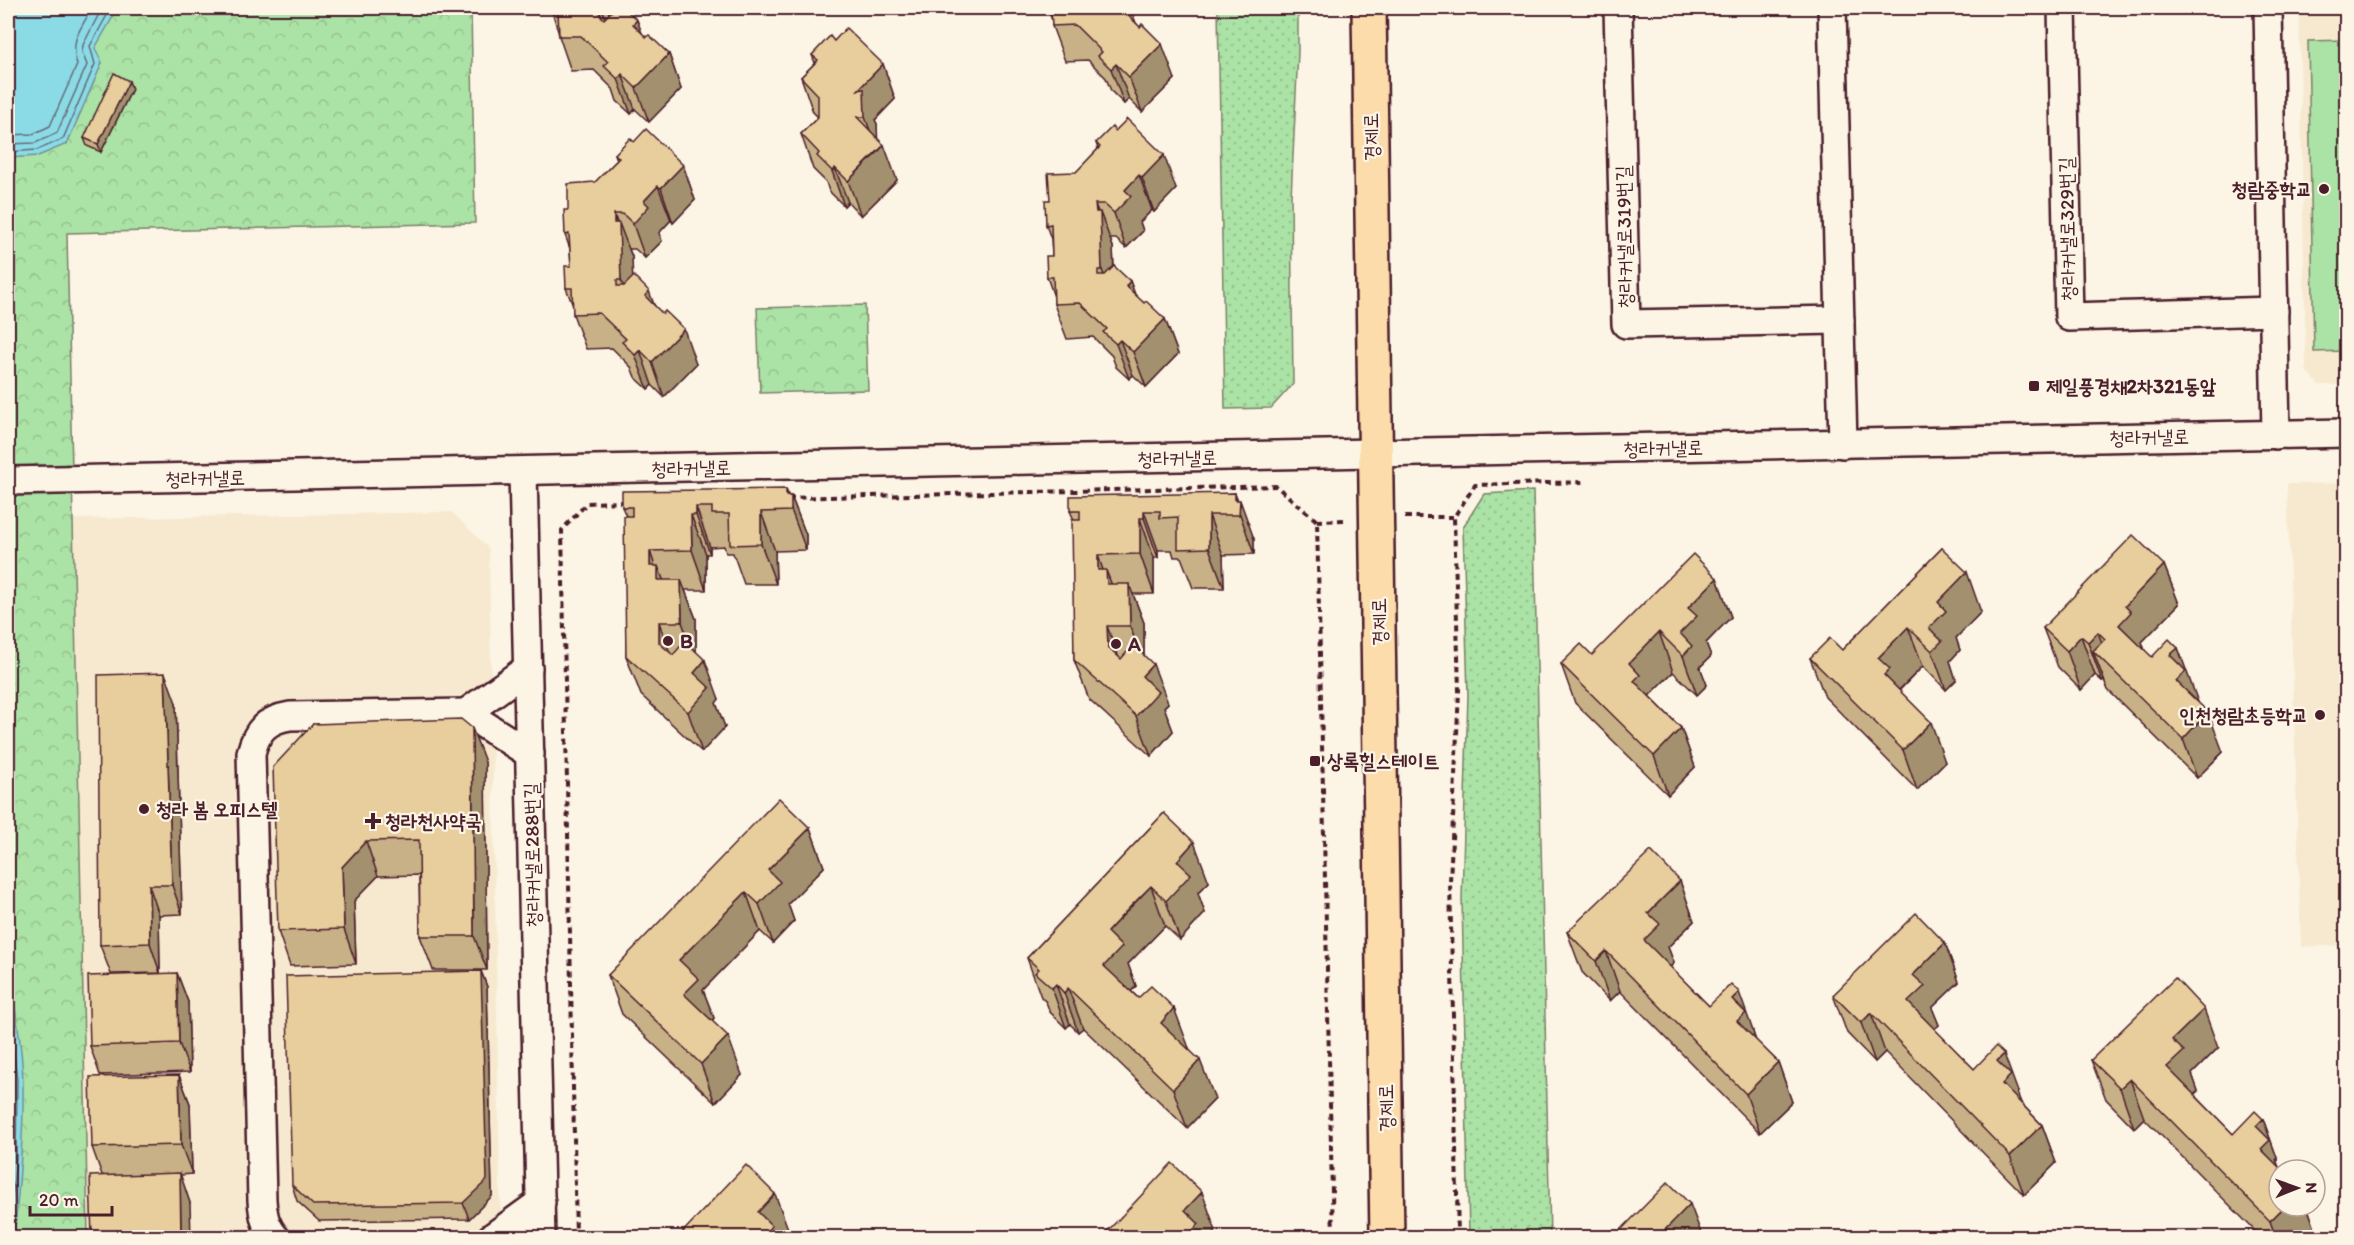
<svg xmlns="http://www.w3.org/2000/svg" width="2354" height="1245" font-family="Itim,'Poor Story',sans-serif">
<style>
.built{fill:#f6e9cf}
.grass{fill:url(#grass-dots);stroke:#7a8068;stroke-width:1.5}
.forest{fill:url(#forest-crowns);stroke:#7a8068;stroke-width:1.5}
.garden{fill:#abe2a5;stroke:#7a8068;stroke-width:1.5}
.water{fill:#8adbe6;stroke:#70909b;stroke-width:1.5}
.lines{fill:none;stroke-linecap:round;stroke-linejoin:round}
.shore{stroke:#646a76;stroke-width:1.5}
.minor-casing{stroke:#4a1f2b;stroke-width:32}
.major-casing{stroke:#4a1f2b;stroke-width:38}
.path{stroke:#4a1f2b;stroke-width:4;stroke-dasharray:6 4.5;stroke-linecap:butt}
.minor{stroke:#fcf5e5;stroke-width:27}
.major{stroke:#fddcac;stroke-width:33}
.wall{fill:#c8b187;stroke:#4a1f2b;stroke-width:1.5}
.shaded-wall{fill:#a2906e;stroke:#4a1f2b;stroke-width:1.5}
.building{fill:#e8ce9d;stroke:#4a1f2b;stroke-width:1.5}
.poi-dot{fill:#4a1f2b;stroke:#fcf5e5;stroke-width:2}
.labels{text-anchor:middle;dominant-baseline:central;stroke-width:4.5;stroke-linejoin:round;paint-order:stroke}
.street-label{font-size:20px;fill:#4a1f2b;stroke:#fcf5e5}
.poi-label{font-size:20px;font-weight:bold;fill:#4a1f2b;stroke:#fcf5e5;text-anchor:start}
</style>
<defs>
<pattern id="grass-dots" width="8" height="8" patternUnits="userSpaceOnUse" patternTransform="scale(1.5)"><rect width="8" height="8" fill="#abe2a5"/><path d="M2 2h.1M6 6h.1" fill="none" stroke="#95c18e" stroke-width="1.8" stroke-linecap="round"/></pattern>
<pattern id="forest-crowns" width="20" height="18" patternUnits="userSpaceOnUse" patternTransform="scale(1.5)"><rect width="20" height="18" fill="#abe2a5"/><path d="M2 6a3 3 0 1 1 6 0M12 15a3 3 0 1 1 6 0" fill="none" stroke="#95c18e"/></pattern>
</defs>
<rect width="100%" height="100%" fill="#fcf5e5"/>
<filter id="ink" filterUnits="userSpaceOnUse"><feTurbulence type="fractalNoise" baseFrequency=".0167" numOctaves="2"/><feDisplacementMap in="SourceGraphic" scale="12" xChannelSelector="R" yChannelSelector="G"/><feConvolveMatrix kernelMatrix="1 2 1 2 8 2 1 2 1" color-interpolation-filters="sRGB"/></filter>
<g filter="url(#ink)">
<g class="built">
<path d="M2299 8H2346V385H2319L2306 371Z"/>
<path d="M2346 483V945L2301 947 2287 484Z"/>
<path d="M452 512 489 549 501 1237H88L73 519Z"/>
</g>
<g class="grass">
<path d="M1218 8H1298V52L1291 197 1293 384 1271 408 1225 409Z"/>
<path d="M1533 491 1550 1237H1469L1462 899 1468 695 1463 527 1484 494Z"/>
</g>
<g class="forest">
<path d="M8 8H471L475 223 67 233 88 1237H8Z"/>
<path d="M865 305 868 390 760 393 757 308Z"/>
</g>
<path class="garden" d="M2346 40V351L2314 352 2308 41Z"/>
<g class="water">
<path d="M9 8H118L95 48 102 63 67 144 38 156 8 158Z"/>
<path d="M8 971C15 1007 22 1044 23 1081 24 1133 19 1185 14 1238L8 1237Z"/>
</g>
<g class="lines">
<g class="shore">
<path d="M8 135 33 134 50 126 77 65C70 38 80 31 92 8"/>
<path d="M8 144 35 143 57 133 87 65 82 52 83 45 102 8"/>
<path d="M8 152 37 150 63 139 95 64 90 46 111 8"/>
<path d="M8 1001 17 1080 16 1158 8 1238"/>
<path d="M8 1058 10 1080 8 1164"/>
</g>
<g class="minor-casing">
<g id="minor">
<path d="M1618 8 1626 324 1840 320"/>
<path d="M1832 8 1843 444"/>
<path d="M2062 8 2069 317 2274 311"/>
<path d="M2268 8 2276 435"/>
<path d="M523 472 541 1238"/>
<path d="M8 481 2346 433"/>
<path d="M528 668 466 713 530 754"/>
<path d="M276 1238C265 1227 263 1214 262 1200L251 753C257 730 266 720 290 716L466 713"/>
<path d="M491 1238 541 1202"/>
</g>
</g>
<g class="major-casing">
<path id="major" d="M1369 8 1387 1238"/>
</g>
<g class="path">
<path d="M788 498 1276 486 1317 521 1333 1238"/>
<path d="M1405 517H1454"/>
<path d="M1317 521 1346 520"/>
<path d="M576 1238 562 530 587 503 627 502"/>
<path d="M1458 1238 1450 882 1459 691 1454 517 1475 485 1586 482"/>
</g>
<use href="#minor" class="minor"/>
<use href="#major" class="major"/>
</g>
<g class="wall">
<path d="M551 8H624L637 20 642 34 669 54 681 89 649 122 635 109 631 114 617 101 613 89 594 70 571 71 559 36 558 31Z"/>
<path d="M1047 8H1129L1136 23 1175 79 1142 112 1129 99 1124 104 1111 91 1106 78 1088 60 1065 61 1052 26V20Z"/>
<path d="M834 41 883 64 895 99 875 120 877 124V138L897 180 861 216 848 202 844 206 829 191 826 182 813 169 801 134 818 117 813 112 801 77 815 63 812 55Z"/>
<path d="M132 89 101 152 87 146 84 138Z"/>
<path d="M634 142 683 165 695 200 673 223 671 220 659 233 662 241 645 258 635 249H629L632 257V277L654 305 696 364 664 397 652 385 648 389 635 377 631 367 612 348 586 349 573 314V306L566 288 571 266 570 249 565 235 568 210 617 160 615 154Z"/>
<path d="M1096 143 1176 189 1154 212 1152 210 1140 222 1143 231 1126 248 1116 239H1110L1113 247 1114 267 1130 281 1135 295 1144 303 1165 319 1178 354 1146 387 1133 375 1129 379 1116 367 1112 356 1093 337 1067 339 1054 304V297L1047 277 1052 256 1051 239 1046 225 1050 200 1098 149Z"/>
<path d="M1235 493 1254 539V554L1223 555 1224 588H1193L1181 557H1174L1172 550H1158V558H1154V594H1133L1144 623V655L1168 703 1164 707 1173 731 1151 756 1089 699 1074 660V520L1070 511Z"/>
<path d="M791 496 806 535V550L775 551 776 584H744L733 553H726L724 546 710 547V554H706V590H685L696 619V651L719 699 716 703 725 727 702 752 641 695 626 656V516L622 507Z"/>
<path d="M1942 548 1981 612 1956 638 1960 650 1950 661 1956 680 1946 690 1923 666 1899 691 1945 762 1917 790 1825 697 1810 658 1842 650Z"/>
<path d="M2164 565 2179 604 2142 642 2145 651 2152 657 2178 648 2197 702 2223 752 2197 778 2108 690 2104 680 2102 681 2095 675 2081 690 2058 667 2043 628Z"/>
<path d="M1717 578 1731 617 1706 643 1711 656 1700 667 1707 685 1697 695 1673 672 1649 696 1681 728 1695 767 1668 795 1575 703 1561 664 1592 655Z"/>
<path d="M176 703 182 914 159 915 160 973 111 974 100 945Z"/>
<path d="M313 724 485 762 487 970H433L420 936 419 875 378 876 354 901 356 964 290 966 278 931Z"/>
<path d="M1164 813 1209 882 1198 893 1205 913 1180 940 1165 926 1128 964 1136 986 1131 991 1189 1048 1215 1099 1187 1128 1083 1028 1078 1032 1070 1024 1066 1028 1050 1012 1046 1002 1041 997 1027 958Z"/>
<path d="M810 828 824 867 788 904 794 921 773 943 760 931 703 990 714 1018 712 1020 742 1075 715 1103 622 1014 608 975Z"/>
<path d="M1680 881 1694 921 1668 947 1674 963 1670 967 1709 1006 1753 1031V1032L1755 1040 1778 1062 1792 1102 1760 1133 1620 991 1610 1001 1582 972 1567 932Z"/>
<path d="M1945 943 1959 982 1932 1008 1939 1025 1934 1029 1974 1069 2018 1092 2017 1093 2021 1103 2042 1125 2056 1163 2024 1195 1885 1052 1875 1062 1847 1033 1833 995Z"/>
<path d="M481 971 487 987 492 1196 469 1219 319 1221 297 1201 292 1185Z"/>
<path d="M177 973 188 1002 190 1072 100 1075 90 1046Z"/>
<path d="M2218 1048 2192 1074 2198 1091 2194 1094 2233 1134 2263 1119 2277 1158 2279 1206H2307L2315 1229 2307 1238H2262L2144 1118 2134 1128 2106 1099 2091 1060Z"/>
<path d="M179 1075 190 1104 192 1174 180 1175 190 1203 102 1175 92 1147Z"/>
</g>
<g class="shaded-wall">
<path d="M600 8H602L612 36 600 15Z"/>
<path d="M607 8H616L617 36Z"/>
<path d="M1131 9 1143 44 1127 14Z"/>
<path d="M637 20 650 54 633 24Z"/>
<path d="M1162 44 1175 79 1142 112 1129 77Z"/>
<path d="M669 54 681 89 649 122 636 88Z"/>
<path d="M883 64 895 99 875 120 877 124 878 152 884 145 897 180 861 216 848 181 878 152 865 117 858 90Z"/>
<path d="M1116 64 1129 99 1124 104 1111 69Z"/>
<path d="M622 74 635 109 631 114 618 79Z"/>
<path d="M129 81 132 89 101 152 98 144Z"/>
<path d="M1164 155 1176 189 1154 212 1142 178Z"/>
<path d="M683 165 695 200 673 223 661 188Z"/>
<path d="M835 168 848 202 844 206 832 171Z"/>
<path d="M1139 175 1152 210 1140 222 1143 231 1126 248 1114 213 1125 190Z"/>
<path d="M658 186 671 220 659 233 662 241 645 258 633 224 644 201Z"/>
<path d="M1095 204 1100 217V212L1113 247 1115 304 1102 270Z"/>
<path d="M614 214 619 228V223L632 257 634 314 621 280Z"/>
<path d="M1130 281 1143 316 1126 286Z"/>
<path d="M649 291 662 326 645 296Z"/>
<path d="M1165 319 1178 354 1146 387 1133 352Z"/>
<path d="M684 329 696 364 664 397 652 362Z"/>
<path d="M1120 340 1133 375 1129 379 1116 344Z"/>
<path d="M640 350 652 385 648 389 635 355Z"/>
<path d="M786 489 791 503V496L806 535V550L786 496Z"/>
<path d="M1235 493 1240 507V500L1254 539V554L1235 500Z"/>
<path d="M696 507 710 547V554L696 515Z"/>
<path d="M1144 511 1158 550V558L1144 518Z"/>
<path d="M761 512 775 551 776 584 761 544Z"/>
<path d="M691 515 706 554V590L692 550Z"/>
<path d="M1209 515 1223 555 1224 588 1209 548Z"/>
<path d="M1140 518 1154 558V594L1140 554Z"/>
<path d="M650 551 658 575V566L673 605 650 566Z"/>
<path d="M1098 555 1106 579V570L1121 609 1098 570Z"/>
<path d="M2164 565 2179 604 2142 642 2145 651 2119 625 2125 606Z"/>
<path d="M1967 572 1981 612 1956 638 1960 650 1950 661 1956 680 1946 690 1932 651 1929 628 1938 602Z"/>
<path d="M1717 578 1731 617 1706 643 1711 656 1700 667 1707 685 1697 695 1683 656 1680 633 1688 608Z"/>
<path d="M681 580 696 619V661L682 622Z"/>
<path d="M1129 584 1144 623V665L1130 626Z"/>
<path d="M659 622 673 662 659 643Z"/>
<path d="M1107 626 1122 666 1108 647Z"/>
<path d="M1908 627 1923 666 1898 691 1884 675 1878 658Z"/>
<path d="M1659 632 1673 672 1648 697 1634 681 1629 663Z"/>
<path d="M2098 632 2111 668 2093 651 2104 680 2102 681 2088 642Z"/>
<path d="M2081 636 2095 675 2081 690 2067 651Z"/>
<path d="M2178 648 2201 710 2176 681 2170 655Z"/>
<path d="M705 660 719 699 716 703 725 727 702 752 688 712 694 673Z"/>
<path d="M1153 664 1168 703 1164 707 1173 731 1151 756 1136 716 1142 676Z"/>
<path d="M165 673 176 703 182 914 172 885Z"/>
<path d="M2208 712 2223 752 2197 778 2183 739Z"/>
<path d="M1931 722 1945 762 1917 790 1903 750Z"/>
<path d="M472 728 485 762 487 970 474 936Z"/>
<path d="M1681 728 1695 767 1668 795 1654 756Z"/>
<path d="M810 828 824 867 788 904 794 921 773 943 759 904 768 870Z"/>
<path d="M366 841 378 876 354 901 356 964 344 929 342 867Z"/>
<path d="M1194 842 1209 882 1198 893 1205 913 1180 940 1166 901 1177 861Z"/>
<path d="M1680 881 1694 921 1668 947 1674 963 1658 979 1644 940 1648 913Z"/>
<path d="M149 885 159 915 160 973 150 943Z"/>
<path d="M1151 886 1165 926 1128 964 1136 986 1118 1005 1104 966 1107 932Z"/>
<path d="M746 892 760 931 703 990 714 1018 699 1034 684 994 679 960Z"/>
<path d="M1945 943 1959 982 1932 1008 1939 1025 1922 1040 1908 1002 1913 975Z"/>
<path d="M1606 951 1620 991 1610 1001 1596 961Z"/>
<path d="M481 971 487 987 492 1196 469 1219 463 1203Z"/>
<path d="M177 973 188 1002 190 1072 179 1043Z"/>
<path d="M1056 984 1070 1024 1066 1028 1052 988Z"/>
<path d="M1068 988 1083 1028 1078 1032 1064 993Z"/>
<path d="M1739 992 1753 1031V1032L1760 1052 1737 1021 1732 999Z"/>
<path d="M1174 1008 1189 1048 1176 1062 1161 1023Z"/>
<path d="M2204 1009 2218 1048 2192 1074 2198 1091 2182 1106 2167 1067 2172 1040Z"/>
<path d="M1871 1013 1885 1052 1875 1062 1861 1023Z"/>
<path d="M728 1036 742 1075 715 1103 701 1064Z"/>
<path d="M2004 1054 2018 1092 2017 1093 2025 1113 2002 1084 1997 1061Z"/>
<path d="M1200 1060 1215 1099 1187 1128 1173 1089Z"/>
<path d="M1778 1062 1792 1102 1760 1133 1746 1094Z"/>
<path d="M179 1075 190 1104 192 1174 181 1145Z"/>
<path d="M2130 1079 2144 1118 2134 1128 2120 1088Z"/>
<path d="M2263 1119 2277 1158 2276 1159 2280 1170 2261 1149 2256 1126Z"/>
<path d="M2042 1125 2056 1163 2024 1195 2010 1156Z"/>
<path d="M180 1173 190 1203 191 1238H181Z"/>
<path d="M1202 1192 1216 1231 1210 1238H1185V1210Z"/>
<path d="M775 1194 790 1234 786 1238H761L758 1212Z"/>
<path d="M1690 1204 1703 1238H1657Z"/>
<path d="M2285 1206H2307L2315 1229 2307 1238H2276L2270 1221Z"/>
</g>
<g class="building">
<path d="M551 8H600V15L604 19 615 8H624L637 20 633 24 646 37 649 35 669 54 636 88 622 74 618 79 604 66 608 62 581 36H559L558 10H551Z"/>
<path d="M1051 8H1129L1131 9 1127 14 1140 27 1142 24 1162 44 1129 77 1116 64 1111 69 1098 56 1102 52 1075 25 1052 26Z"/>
<path d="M846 28 883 64 858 90 864 89 865 117H857L884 145 848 181 835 168 832 171 817 156 819 153 801 134 818 117V95L801 77 818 60 812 55 830 36 834 41Z"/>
<path d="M114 73 129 81 98 144 84 138Z"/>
<path d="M1127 119 1164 155 1142 178 1139 175 1125 190 1131 196 1114 213 1104 204H1095L1096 212H1100L1102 270H1098V275H1105L1114 266 1130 281 1126 286 1144 303 1146 301 1165 319 1133 352 1120 340 1116 344 1103 332 1107 329 1080 303 1054 304 1053 277H1047L1046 256H1052L1051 224 1046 225 1045 200H1050L1048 173 1076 172 1100 147 1096 143 1112 127 1115 131Z"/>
<path d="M646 129 683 165 661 188 658 186 644 201 649 206 633 224 623 214H614V223H619L621 280H617V286H624L634 276 649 291 645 296 663 314 665 311 684 329 652 362 640 350 635 355 622 342 626 339 599 313 573 314 572 288H566L565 266H571L569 234 565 235 564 210H568V184L595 182 619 158 615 154 630 138 634 142Z"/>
<path d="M786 489V496H791V511L761 512V544L730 545 729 514H712V507H696V515H691L692 550 650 551V566H658V580H681L682 622H659V643L673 655 685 641 705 660 694 673 710 688 688 712 626 656 624 516H632V507H622V491Z"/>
<path d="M1235 493V500H1240L1239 515H1209V548L1178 549V517L1160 518V511H1144V518H1140V554L1098 555V570H1106L1107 584H1129L1130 626H1107L1108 647 1121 659 1133 645 1153 664 1142 676 1158 692 1136 716 1074 660 1072 520H1080V511H1070V496Z"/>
<path d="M2133 535 2164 565 2125 606 2131 612 2119 625 2152 657 2169 639 2178 648 2170 655 2186 671 2176 681 2208 712 2183 739 2093 651 2105 639 2098 632 2088 642 2081 636 2067 651 2043 628Z"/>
<path d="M1942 548 1967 572 1938 602 1946 611 1929 628 1942 641 1932 651 1908 627 1878 658 1890 669 1884 675 1931 722 1903 750 1810 658 1830 638 1842 650Z"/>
<path d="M1693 554 1717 578 1688 608 1697 616 1680 633 1692 646 1683 656 1659 632 1629 663 1640 675 1634 681 1681 728 1654 756 1561 664 1581 644 1592 655Z"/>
<path d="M165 673 172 885H149L150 943 100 945 98 675Z"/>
<path d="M461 719 472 728 474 936H420L419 840 366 841 342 867 344 929 278 931 273 767 313 724Z"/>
<path d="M779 798 810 828 768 870 780 882 759 904 746 892 679 960 699 979 684 994 728 1036 701 1064 608 975Z"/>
<path d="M1164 813 1194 842 1177 861 1191 874 1166 901 1151 886 1131 906 1107 932 1122 947 1104 966 1138 998 1151 986 1174 1008 1161 1023 1200 1060 1173 1089 1068 988 1064 993 1056 984 1052 988 1035 973 1039 969 1027 958Z"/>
<path d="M1651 851 1680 881 1648 913 1660 924 1644 940 1709 1006 1731 984 1739 992 1732 999 1746 1013 1737 1021 1778 1062 1746 1094 1606 951 1596 961 1567 932Z"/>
<path d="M1916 913 1945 943 1913 975 1925 986 1908 1002 1974 1069 1996 1046 2004 1054 1997 1061 2011 1075 2002 1084 2042 1125 2010 1156 1871 1013 1861 1023 1833 995Z"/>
<path d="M481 971 487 1180 463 1203 313 1205 292 1185 286 976Z"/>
<path d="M177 973 179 1043 90 1046 88 976Z"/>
<path d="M2175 978 2204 1009 2172 1040 2184 1051 2167 1067 2233 1134 2255 1111 2263 1119 2256 1126 2270 1140 2261 1149 2282 1170H2279V1206H2285L2270 1221 2130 1079 2120 1088 2091 1060Z"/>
<path d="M179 1075 181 1145 92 1147 90 1077Z"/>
<path d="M1172 1163 1202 1192 1185 1210 1199 1224 1185 1238H1161L1159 1236 1157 1238H1101Z"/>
<path d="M746 1165 775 1194 758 1212 772 1226 761 1238H677Z"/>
<path d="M180 1173 181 1238H92L90 1176Z"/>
<path d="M1668 1182 1690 1204 1657 1238H1613Z"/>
</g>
</g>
<g class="poi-dot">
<circle cx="2324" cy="189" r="6"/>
<rect x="2028" y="380" width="12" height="12" rx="3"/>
<circle cx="668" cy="641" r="6"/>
<circle cx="1116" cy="644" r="6"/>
<circle cx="2320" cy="715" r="6"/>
<rect x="1309" y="755" width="12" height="12" rx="3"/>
<circle cx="144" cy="809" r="6"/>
<path d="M370 812h6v6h6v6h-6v6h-6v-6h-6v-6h6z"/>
</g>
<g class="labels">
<g class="street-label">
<text transform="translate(1371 137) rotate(-91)">경제로</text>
<text transform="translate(2067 229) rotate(-91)">청라커낼로329번길</text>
<text transform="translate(1624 237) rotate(-91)">청라커낼로319번길</text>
<text transform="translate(2149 437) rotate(-1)">청라커낼로</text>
<text transform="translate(1663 448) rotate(-1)">청라커낼로</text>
<text transform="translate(1177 458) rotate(-1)">청라커낼로</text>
<text transform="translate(691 468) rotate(-1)">청라커낼로</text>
<text transform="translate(205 478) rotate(-1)">청라커낼로</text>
<text transform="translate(1379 622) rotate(-91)">경제로</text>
<text transform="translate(532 855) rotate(-91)">청라커낼로288번길</text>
<text transform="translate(1386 1108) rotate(-91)">경제로</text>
</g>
<g class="poi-label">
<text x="2312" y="189" text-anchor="end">청람중학교</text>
<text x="2046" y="386">제일풍경채2차321동앞</text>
<text x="680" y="641">B</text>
<text x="1128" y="644">A</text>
<text x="2308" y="715" text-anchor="end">인천청람초등학교</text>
<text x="1327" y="761">상록힐스테이트</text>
<text x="156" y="809">청라 봄 오피스텔</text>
<text x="385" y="821">청라천사약국</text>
</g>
</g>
<rect width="2354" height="1245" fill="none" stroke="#fcf5e5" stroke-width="30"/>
<rect x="15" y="15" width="2324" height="1215" fill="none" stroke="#4a1f2b" stroke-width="2" filter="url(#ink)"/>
<g transform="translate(2297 1188) rotate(89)"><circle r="28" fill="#fcf5e5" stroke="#b59f9b" stroke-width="1.5"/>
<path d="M0-4.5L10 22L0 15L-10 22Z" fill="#4a1f2b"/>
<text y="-9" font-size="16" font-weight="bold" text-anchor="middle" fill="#4a1f2b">N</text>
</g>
<path d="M30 1206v9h82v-9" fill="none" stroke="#4a1f2b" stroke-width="3"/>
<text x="39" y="1206" font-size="18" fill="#4a1f2b" stroke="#fcf5e5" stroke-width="4.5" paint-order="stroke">20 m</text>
</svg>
